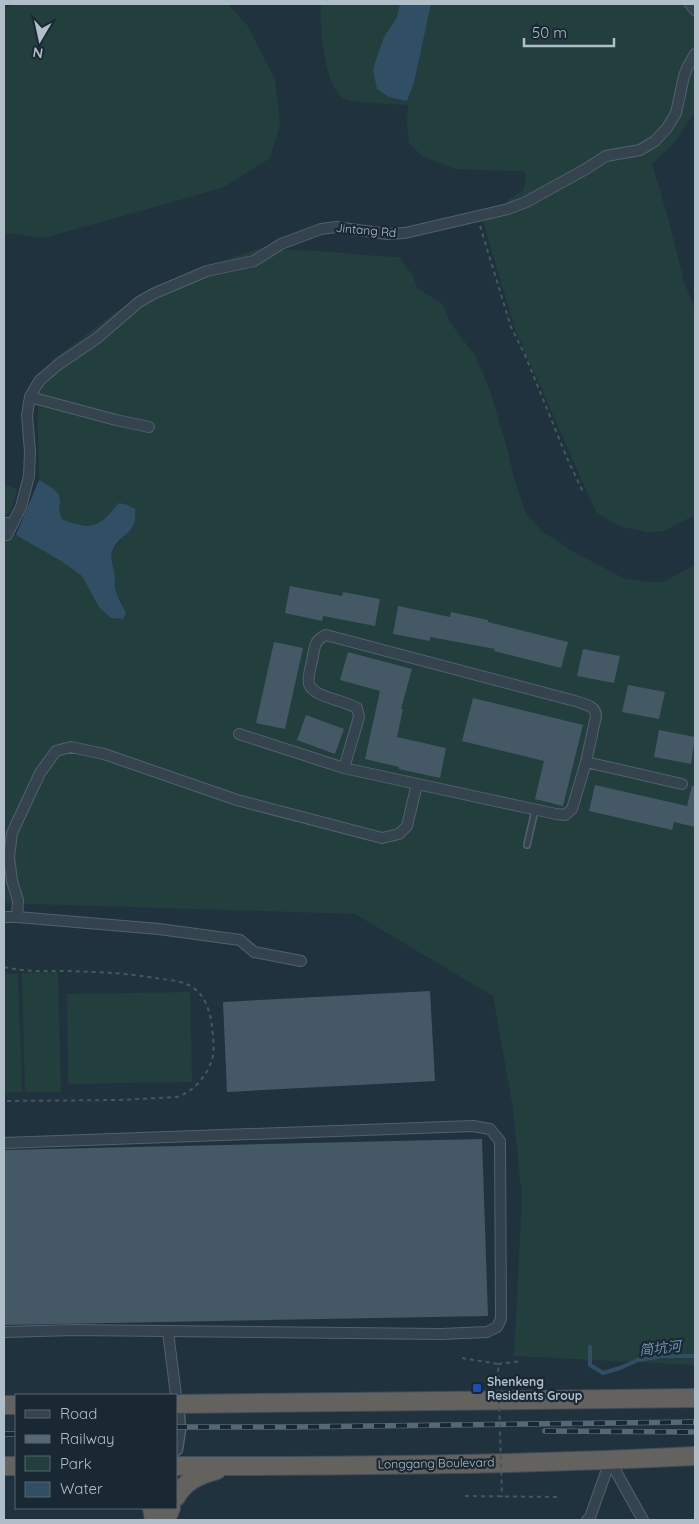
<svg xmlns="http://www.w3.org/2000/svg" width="699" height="1524" font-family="Quicksand,'Noto Sans SC',sans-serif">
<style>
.green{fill:#223f3e}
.water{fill:#304f65}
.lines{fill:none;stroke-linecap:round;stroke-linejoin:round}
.stream{stroke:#304f65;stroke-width:4}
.building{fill:#445865}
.service-casing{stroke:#52616c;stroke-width:8}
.minor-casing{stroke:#52616c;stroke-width:12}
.tertiary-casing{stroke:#52616c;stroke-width:15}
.trunk-casing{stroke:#404e59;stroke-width:20}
.path{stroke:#405b5a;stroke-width:2;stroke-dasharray:4 4;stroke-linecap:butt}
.service{stroke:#34434e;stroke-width:5}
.minor{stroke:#34434e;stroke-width:10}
.tertiary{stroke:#34434e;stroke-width:12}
.trunk{stroke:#64625f;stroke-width:18}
.rail-casing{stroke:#566875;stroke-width:5.5}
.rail{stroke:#1a2833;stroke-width:4;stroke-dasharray:11;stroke-linecap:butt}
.path-bridge{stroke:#405b5a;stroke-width:2;stroke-dasharray:4 4;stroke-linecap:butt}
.transit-dot{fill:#1a4fb4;stroke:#1a2833;stroke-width:2}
.labels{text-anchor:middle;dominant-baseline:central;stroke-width:4.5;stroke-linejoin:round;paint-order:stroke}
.street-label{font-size:12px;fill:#b0beca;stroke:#1a2833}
.poi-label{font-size:12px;font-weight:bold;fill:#b0beca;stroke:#1a2833;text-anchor:start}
.water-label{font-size:14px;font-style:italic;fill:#6d95b1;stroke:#1a2833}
</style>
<rect width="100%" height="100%" fill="#20323e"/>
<g class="green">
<path d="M13 4H228L247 25 275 79 280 125 270 158 222 188 44 238 4 233V9Z"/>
<path d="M321 4H400L397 17 384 37 407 101 414 83 431 4H695V111L675 142 652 164 669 221 684 282 695 310V515L664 531 647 532 619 526 596 512 515 329 483 221 489 209 503 207 510 198 523 191 526 178 524 171H506L455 169 422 156 409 143 407 125 408 105C396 104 352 103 343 98 324 87 319 24 321 4Z"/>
<path d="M277 243 281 250C321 249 360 256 399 257L413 276 417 288 443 304 449 321 476 357 490 390 507 448 513 475 526 513 542 531 572 551 625 579 649 582H663L695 565V1365L514 1356 522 1198 513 1108 493 996 355 914 4 903V534L16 535 61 561 82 576 90 588 126 613 115 590V578L112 564V552L118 543 133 528 119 503C113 509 108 517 101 521 90 530 73 524 62 519 58 511 59 500 56 490L39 480 38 438V399L43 387 55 370 52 360 142 293 202 267Z"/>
<path d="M4 484 17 489 15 498 10 512 4 516Z"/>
<path d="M58 972 61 1092H25L22 973Z"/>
<path d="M18 974 22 1092 4 1093V974Z"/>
<path d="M190 992 192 1082 68 1084 67 994Z"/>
</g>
<g class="water">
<path d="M400 4H431L414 83 407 101 389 97 377 89 373 69 384 37 397 17Z"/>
<path d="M39 480C49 486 61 490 60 503 59 509 59 512 62 519 73 524 90 530 101 521 108 517 113 509 119 503L127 505 135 509C138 537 119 532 112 552 110 562 115 570 115 580 115 583 114 588 116 591 118 599 123 606 126 613L123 619 111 618 99 607 82 576 61 561 16 535Z"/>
</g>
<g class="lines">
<path class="stream" d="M590 1347V1365L603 1373 620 1368 638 1360 663 1356H695"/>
</g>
<g class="building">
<path d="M290 586 342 596 343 592 380 599 375 626 323 616 322 621 285 613Z"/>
<path d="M398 606 450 617 451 612 488 620V622L568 642 561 668 494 651 495 649 430 637V641L393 634Z"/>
<path d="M274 642 303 648 285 729 256 723Z"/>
<path d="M583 649 620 656 614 683 577 676Z"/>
<path d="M348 652 412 669 401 709H403L397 737 446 748 440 778 399 769V767L365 759 380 691 340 680Z"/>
<path d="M628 685 665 692 659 719 622 712Z"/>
<path d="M473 698 583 725 563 806 535 799 544 761 462 741Z"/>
<path d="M306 715 344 729 335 754 297 740Z"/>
<path d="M659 730 695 737 691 764 654 757Z"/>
<path d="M595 785 687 806 692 786H695V827L674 822 672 830 589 811Z"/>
<path d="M430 991 435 1081 227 1092 223 1002Z"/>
<path d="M482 1139 488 1316 4 1325V1150Z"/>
</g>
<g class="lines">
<g class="service-casing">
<path id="service" d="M527 845 535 810"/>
</g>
<g class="minor-casing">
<g id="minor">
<path d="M690 4 695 10"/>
<path d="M30 397 116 420 149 427"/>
<path d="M4 523H13L21 507 29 476 30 452 27 415 30 397 35 388 40 380 59 364 96 339 139 302 155 293 207 271 254 261 281 244 321 229 336 227 387 234 405 233 508 209 526 202 584 170 606 156 640 150 655 141 667 128 676 113 684 76 687 68 695 54"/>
<path d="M7 535 13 523"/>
<path d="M239 734 344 768"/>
<path d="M586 762 572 809 565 815 556 814 344 768 359 717 357 708C345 700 314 698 309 684 307 676 312 664 313 656 315 645 315 640 326 635L575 701C583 704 596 705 596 716L586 762 682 784"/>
<path d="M4 917H17L18 900 12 881 9 857 12 833 40 773 56 751 71 747 104 754 237 800 382 838 399 834 407 826 417 784"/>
<path d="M17 917 159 929 240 940 254 952 301 961"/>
<path d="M4 1143 473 1126 490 1129 500 1141 501 1319 497 1327 487 1332 441 1334 75 1330 4 1332"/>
<path d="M168 1332 176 1395"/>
<path d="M610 1461 643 1520"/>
<path d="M587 1520H589L610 1461"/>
</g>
</g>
<g class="tertiary-casing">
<path id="tertiary" d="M176 1449 179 1430 177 1404"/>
</g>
<g class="trunk-casing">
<g id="trunk">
<path d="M176 1404 695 1398"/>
<path d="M4 1405H16"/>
<path d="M4 1466H16"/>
<path d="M176 1466C349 1466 523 1465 695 1456"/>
<path d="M176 1497C185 1481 199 1475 217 1470"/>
<path d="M152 1508 154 1520"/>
<path d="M166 1520 171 1508"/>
</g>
</g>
<g class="path">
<path d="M480 226 511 327 525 355 567 458 584 494"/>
<path d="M4 967C25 972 46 971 68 971 97 972 126 973 155 978 167 980 181 980 192 987 205 995 210 1011 212 1026 213 1036 215 1050 212 1060 206 1077 193 1092 177 1097L120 1100 4 1101"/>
<path d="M498 1364 521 1361"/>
<path d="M465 1496 559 1497"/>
</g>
<use href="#service" class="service"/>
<use href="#minor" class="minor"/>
<use href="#tertiary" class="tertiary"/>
<use href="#trunk" class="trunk"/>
<g class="rail-casing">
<g id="rail">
<path d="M176 1427H289L695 1422"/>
<path d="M545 1431 695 1432"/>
<path d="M4 1434H16"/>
</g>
</g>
<use href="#rail" class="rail"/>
<path class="path-bridge" d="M462 1358 498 1364 502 1497"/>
</g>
<rect class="transit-dot" x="472" y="1383" width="10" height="10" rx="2.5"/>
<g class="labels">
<g class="street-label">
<text transform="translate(366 230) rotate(5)">Jintang Rd</text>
<text transform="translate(436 1463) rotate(-1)">Longgang Boulevard</text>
</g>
<g class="poi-label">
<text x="487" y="1381">Shenkeng<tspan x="487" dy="14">Residents Group</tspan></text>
</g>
<g class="water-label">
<text transform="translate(660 1348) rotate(-6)">简坑河</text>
</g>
</g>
<rect width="699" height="1524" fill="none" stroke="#b0beca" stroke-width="10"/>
<rect x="15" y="1394" width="162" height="115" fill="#1a2833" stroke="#56646f"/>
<rect x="25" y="1410" width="25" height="8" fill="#34434e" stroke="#56646f"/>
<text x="60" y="1419" font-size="15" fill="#b0beca">Road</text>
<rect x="25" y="1435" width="25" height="8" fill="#566875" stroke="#56646f"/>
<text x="60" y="1444" font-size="15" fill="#b0beca">Railway</text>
<rect x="25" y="1456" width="25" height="15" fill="#223f3e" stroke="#56646f"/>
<text x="60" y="1469" font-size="15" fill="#b0beca">Park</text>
<rect x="25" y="1482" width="25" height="15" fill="#304f65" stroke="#56646f"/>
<text x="60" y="1494" font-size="15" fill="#b0beca">Water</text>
<g transform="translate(40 40) rotate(189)" stroke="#1a2833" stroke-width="4" paint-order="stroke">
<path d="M0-4L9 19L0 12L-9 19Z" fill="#b0beca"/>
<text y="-8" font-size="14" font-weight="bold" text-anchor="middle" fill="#b0beca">N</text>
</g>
<path d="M524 38v8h90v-8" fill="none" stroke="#b0beca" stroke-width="2.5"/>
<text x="532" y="38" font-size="15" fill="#b0beca" stroke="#1a2833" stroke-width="4" paint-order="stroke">50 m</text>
</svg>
